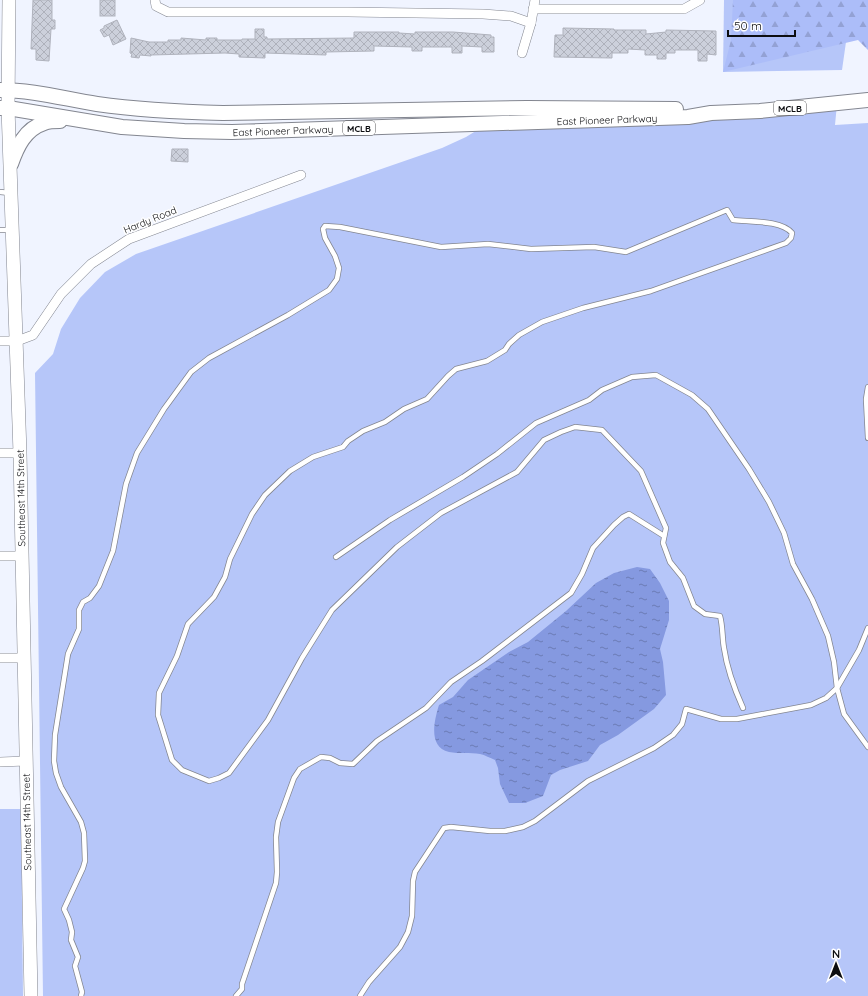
<svg xmlns="http://www.w3.org/2000/svg" width="868" height="996" font-family="Quicksand,sans-serif">
<style>
.green{fill:#b6c6f9}
.forest{fill:url(#forest-firs)}
.water{fill:url(#water-ripples)}
.building{fill:url(#building-cross-hatch);stroke:#b0b3bd}
.lines{fill:none;stroke-linecap:round;stroke-linejoin:round}
.lane-casing{stroke:#838690;stroke-width:6}
.street-casing{stroke:#838690;stroke-width:10}
.secondary-casing{stroke:#838690;stroke-width:14}
.primary-casing{stroke:#838690;stroke-width:16}
.lane{stroke:#fff;stroke-width:4.5}
.street{stroke:#fff;stroke-width:9}
.secondary{stroke:#fff;stroke-width:13}
.primary{stroke:#fff;stroke-width:14}
.labels{text-anchor:middle;dominant-baseline:central;stroke-width:3;stroke-linejoin:round;paint-order:stroke}
.shield{fill:#fff;stroke:#565658;stroke-width:1}
.shield-label{font-size:9px;font-weight:bold;fill:#0d0e11}
.street-label{font-size:10px;fill:#0d0e11;stroke:#fff}
</style>
<defs>
<pattern id="forest-firs" width="22" height="20" patternUnits="userSpaceOnUse"><rect width="22" height="20" fill="#acbdf9"/><path d="M5 1l3.5 6h-7zM16 11l3.5 6h-7z" fill="#93a1d4"/></pattern>
<pattern id="water-ripples" width="26" height="14" patternUnits="userSpaceOnUse"><rect width="26" height="14" fill="#8599e0"/><path d="M2 4q2-2 4 0t4 0M15 11q2-2 4 0t4 0" fill="none" stroke="#6b7bb4"/></pattern>
<pattern id="building-cross-hatch" width="8" height="8" patternUnits="userSpaceOnUse"><rect width="8" height="8" fill="#ccd0db"/><path d="M0 0l8 8M0 8l8-8" fill="none" stroke="#aeb1bb"/></pattern>
</defs>
<rect width="100%" height="100%" fill="#f0f4ff"/>
<g class="green">
<path d="M724 0H852L842 70 723 72Z"/>
<path d="M837 104 835 125 868 123V996H43L35 373 53 354 61 329 80 298 105 272 136 254 442 148 466 137 500 116 565 115Z"/>
<path d="M0 809H21L23 996H0Z"/>
</g>
<path class="forest" d="M733 0H868V50L858 40 723 72 731 40Z"/>
<path class="water" d="M637 567 650 569 660 583 669 601V620L660 649 663 662 666 695 654 709 618 735 600 745 588 761 560 770 551 775 543 796 525 803H509L500 784 498 768 495 760C490 758 485 755 480 754 470 752 459 754 449 752 428 747 434 721 439 705L453 697 468 680 509 652 528 642 566 611 596 583 614 573Z"/>
<g class="building">
<path d="M33 0H52V20H55V29H51L49 61 36 60V49H31Z"/>
<rect x="100" y="0" width="15" height="16"/>
<path d="M117 20 126 39 113 45 109 35 104 37 100 30 104 28V26Z"/>
<path d="M563 28 614 29V30H646V34L666 32V30L716 31V55L707 54V61H698V50H675V53H666V59H657V55H645V50L628 49V53H612V58L554 57 555 35H563Z"/>
<path d="M255 29H264V37H267V39L354 38V32H399V33L415 34V32H453L491 35V37H494V52H482V47L462 46V53H452V47H422V51H412V47L374 46V51L326 52V55L265 53V58L239 57V54L225 53 151 55V56L140 55 139 58 131 57 132 54 130 53 131 38 149 42H168V40H181V38L206 40V38H217V40H242V39H255Z"/>
<path d="M172 149H188V162L171 161Z"/>
</g>
<g class="lines">
<g class="lane-casing">
<g id="lane">
<path d="M0 192 10 193"/>
<path d="M0 230H11"/>
<path d="M868 387 866 399 868 438"/>
<path d="M336 557 390 520 463 477 497 454 536 423 589 400 602 390 632 377 656 375 692 395 708 409 749 469 769 502 784 533 793 564 812 599 828 636 834 662 837 688 844 714 868 747"/>
<path d="M81 996 82 992 75 966 78 957 71 940 72 932 69 920 64 909 83 868 85 861 84 833 81 822 61 787 56 773 54 761 55 735 68 654 79 629V610L83 602 90 598 99 586 113 551 126 484 137 453 164 409 191 372 209 358 288 315 329 290 337 279 339 268 335 256 325 238 323 229 325 226 340 227 441 247 488 244 531 249 594 247 626 252 727 210 733 220C750 222 781 220 792 233L791 238 786 243 651 291 583 308 542 322 519 335 509 344 505 350 487 361 456 369 448 376 427 399 404 409 385 422 363 431 348 441 343 447 313 457 290 471 265 495 252 514 230 559 225 577 214 597 188 624 177 656 159 693 158 715 172 760 182 770 209 781 219 778 229 773 268 720 302 658 332 610 397 547 441 513 517 472 544 440 561 432 575 427 602 430 641 471 666 528 663 543 670 562 683 578 694 606 705 614 720 616C723 627 722 637 724 648 727 669 734 688 743 708"/>
<path d="M236 996 242 989V984L276 883 277 872 276 837 278 822 294 778 300 769 321 757 330 758 340 763 353 764 377 741 426 708 451 682 482 661 571 593 582 574 593 548 614 525 623 517 629 514 664 536"/>
<path d="M360 996 369 982 400 947 408 932 412 916 413 881 415 872 444 828 451 827 490 831H505L523 827 535 821 588 781 654 748 673 735 682 724 686 709 721 719H737L811 705 826 698 837 688 859 650 868 628"/>
</g>
</g>
<g class="street-casing">
<g id="street">
<path d="M155 0 156 6 168 12H348L483 14 511 16 531 23"/>
<path d="M533 9H684L700 0"/>
<path d="M522 53 531 23 535 0"/>
<path d="M0 341H17L33 335 61 294 91 264 129 239 301 175"/>
<path d="M0 453H20"/>
<path d="M0 556H23"/>
<path d="M0 658H25"/>
<path d="M0 762 26 761"/>
</g>
</g>
<g class="secondary-casing">
<path id="secondary" d="M9 0 8 108 20 453 31 996"/>
</g>
<g class="primary-casing">
<g id="primary">
<path d="M0 90C33 90 65 99 97 104 139 110 181 112 223 113L527 108 676 109"/>
<path d="M0 108H8L122 127 184 131 232 132 688 117 711 113 760 111 868 100"/>
<path d="M11 164C17 147 25 129 44 123 49 121 55 121 60 121"/>
</g>
</g>
<use href="#lane" class="lane"/>
<use href="#street" class="street"/>
<use href="#secondary" class="secondary"/>
<use href="#primary" class="primary"/>
</g>
<g class="labels">
<g class="shield">
<rect x="774" y="101" width="32" height="14" rx="3"/>
<rect x="343" y="121" width="32" height="14" rx="3"/>
</g>
<g class="shield-label">
<text x="790" y="108">MCLB</text>
<text x="359" y="128">MCLB</text>
</g>
<g class="street-label">
<text transform="translate(607 120) rotate(-2)">East Pioneer Parkway</text>
<text transform="translate(283 131) rotate(-2)">East Pioneer Parkway</text>
<text transform="translate(150 220) rotate(-22)">Hardy Road</text>
<text transform="translate(21 498) rotate(-91)">Southeast 14th Street</text>
<text transform="translate(27 822) rotate(-91)">Southeast 14th Street</text>
</g>
</g>
<g transform="translate(836 964)" stroke="#ffffff" stroke-width="3" paint-order="stroke">
<path d="M0-3L7 15L0 10L-7 15Z" fill="#0d0e11"/>
<text y="-6" font-size="11" font-weight="bold" text-anchor="middle" fill="#0d0e11">N</text>
</g>
<path d="M728 30v6h67v-6" fill="none" stroke="#0d0e11" stroke-width="2"/>
<text x="734" y="30" font-size="12" fill="#0d0e11" stroke="#ffffff" stroke-width="3" paint-order="stroke">50 m</text>
</svg>
